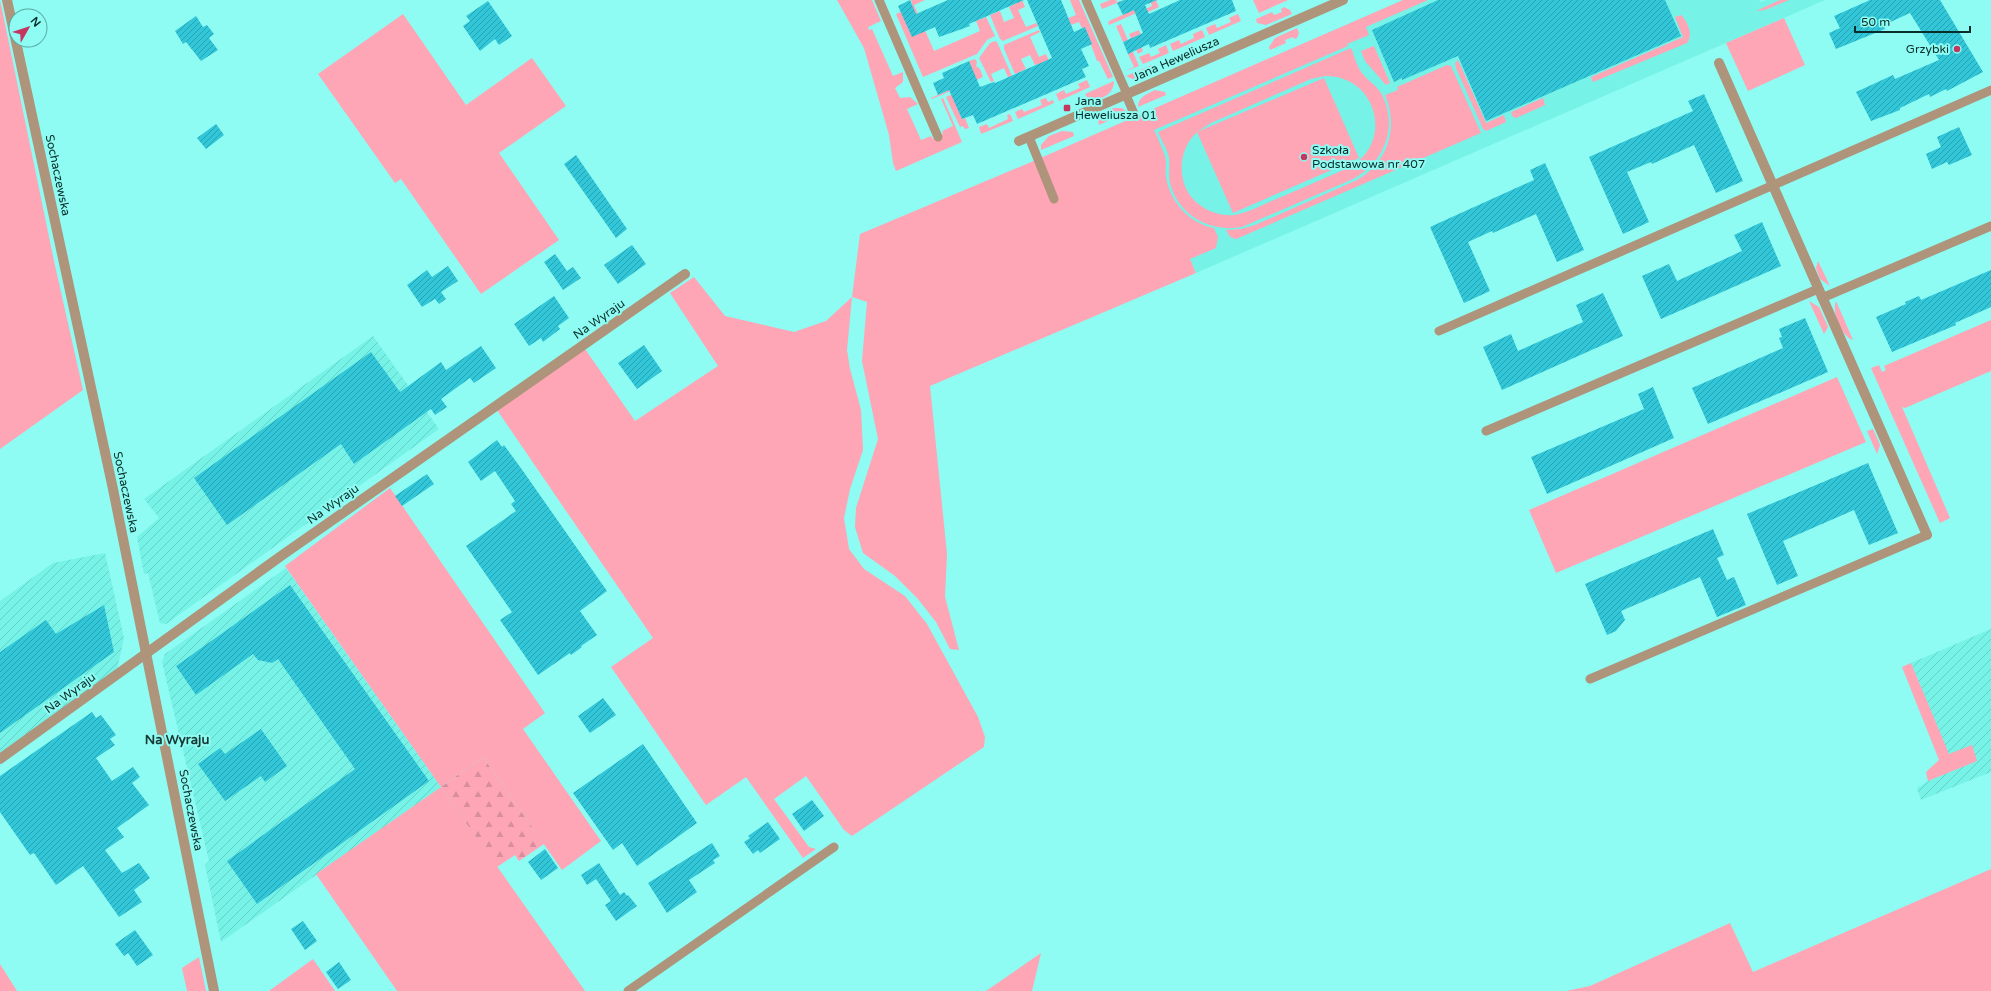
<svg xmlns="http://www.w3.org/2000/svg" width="1991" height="991" font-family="'Varela Round',sans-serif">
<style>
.built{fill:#77f2e7}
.industrial{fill:url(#industrial-furrows)}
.green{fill:#fea5b6;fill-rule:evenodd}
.forest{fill:url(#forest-firs)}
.building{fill:url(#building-hatch)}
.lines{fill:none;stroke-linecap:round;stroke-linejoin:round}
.service{stroke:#ad947b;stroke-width:9}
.minor{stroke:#ad947b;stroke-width:10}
.poi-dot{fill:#c43660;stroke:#8efcf2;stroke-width:1.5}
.labels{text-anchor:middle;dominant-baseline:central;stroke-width:4;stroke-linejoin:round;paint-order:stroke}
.poi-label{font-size:12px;fill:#082d2a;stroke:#8efcf2;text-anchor:start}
.street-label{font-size:12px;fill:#082d2a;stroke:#8efcf2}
.neighbourhood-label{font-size:13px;font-weight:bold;fill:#163936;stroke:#8efcf2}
</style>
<defs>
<pattern id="industrial-furrows" width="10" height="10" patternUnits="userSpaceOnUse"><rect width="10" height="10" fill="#77f2e7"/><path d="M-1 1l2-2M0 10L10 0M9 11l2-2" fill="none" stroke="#65d0c6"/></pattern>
<pattern id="forest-firs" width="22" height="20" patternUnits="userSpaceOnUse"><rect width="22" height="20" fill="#fea5b6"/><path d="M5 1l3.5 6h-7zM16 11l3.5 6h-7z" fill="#d88e9d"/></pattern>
<pattern id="building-hatch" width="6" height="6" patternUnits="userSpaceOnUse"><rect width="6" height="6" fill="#31c7d9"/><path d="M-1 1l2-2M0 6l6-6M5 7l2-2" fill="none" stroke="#28a2b0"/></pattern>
</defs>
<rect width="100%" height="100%" fill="#8efcf2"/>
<path class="built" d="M1403 0H1759L1761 2 1766 0H1825L1196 273 1129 120Z"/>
<g class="industrial">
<path d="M373 336 439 429 166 624 160 623 148 573 144 574 137 537 159 518 144 499Z"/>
<path d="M105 553 124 638 117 670 0 753V601L53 563Z"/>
<path d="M286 568 441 787 221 942 205 865 209 861 162 662 165 654Z"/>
<path d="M1991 629V772L1921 800 1917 788 1928 781 1976 761 1949 755 1911 663Z"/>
</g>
<g class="green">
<path d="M0 0 54 261 83 390 0 449Z"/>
<path d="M837 0H872L881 21 868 27 869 30 872 29 893 76 903 72V82L895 88 900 98 910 97 918 104 907 109 921 140 931 136 933 139 943 134 942 131 953 126 941 99 943 98 962 142 896 171 893 163 889 135 864 48Z"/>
<path d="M911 0H925L914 5 934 51 980 31 976 21 986 17 995 36 987 40 977 54 923 77 896 14 913 7Z"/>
<path d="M1022 0 1025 7 1018 10 1026 27 1036 23 1038 26 1003 41 1000 39 990 15 1000 11 1004 22 1014 18 1009 7Z"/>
<path d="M1070 0H1079L1113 77 1108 79 1099 61H1097L1085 28H1082L1079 22 1071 25 1068 18 1076 15Z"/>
<path d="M1110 0H1116L1117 2 1124 0 1102 9 1100 4Z"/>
<path d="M1150 0H1158L1156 1 1159 7 1148 12 1143 10 1152 6Z"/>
<path d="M1253 0H1288L1259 13Z"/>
<path d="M1403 0H1428L1366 27 1369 35 1347 44 1348 46 1154 130C1158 139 1162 147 1165 156 1167 162 1165 171 1166 177 1170 202 1189 223 1214 228L1218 237 1216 248 1190 259 1196 273 930 386 947 554 945 597 959 650 950 649 936 622 918 599 895 576 863 553 855 527 856 508 878 439 862 361 867 302 852 297 847 350 850 369 861 410 863 450 850 489 844 518 849 549 864 569 905 596 927 624 978 717 985 737 984 747 852 836 844 830 806 776 774 799 809 847 816 849 803 858 746 777 706 805 611 667 653 638 497 410 585 349 635 421 718 366 670 293 694 277 725 316 794 332 826 321 852 297 860 234 1029 163Z"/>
<path d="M1780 0H1789L1765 10 1756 11Z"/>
<path d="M1284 7 1290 10 1292 14 1266 25 1257 23 1256 19 1272 12 1274 15 1282 12 1281 9Z"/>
<path d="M1138 8 1139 12 1109 25 1108 22 1111 20Z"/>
<path d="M403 14 466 105 532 58 566 106 499 153 559 240 481 294 401 179 395 183 318 74Z"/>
<path d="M1238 14 1241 21 1209 35 1206 28 1215 24 1217 28 1231 22 1229 18Z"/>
<path d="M1681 15C1687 21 1694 35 1687 43L1593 82 1591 77 1683 37 1675 17Z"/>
<path d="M1784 18 1805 65 1748 91 1726 43Z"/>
<path d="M1121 24 1139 66 1123 72 1134 67 1128 54 1131 52 1126 41 1123 42 1116 26Z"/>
<path d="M1297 28 1299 33 1297 38 1294 39 1293 37 1285 40 1286 43 1270 50 1269 47 1275 38Z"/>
<path d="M1039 30 1040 32 1030 37 1039 57 1046 54 1049 61 1035 65 1030 55 1021 59 1026 69 1015 74 1004 49V45Z"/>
<path d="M1139 30 1143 40 1139 41 1143 51 1138 54 1129 34Z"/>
<path d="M1202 30 1205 37 1173 51 1170 44 1179 40 1181 44 1194 38 1193 34Z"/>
<path d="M995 41 997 42 1012 76 1008 77 1004 68 991 74 994 81 991 82 979 58 990 43Z"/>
<path d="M1166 45 1169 53 1143 64 1139 57 1149 53 1151 57 1160 53 1158 49Z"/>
<path d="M1374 46 1390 83 1386 85 1365 61 1361 51Z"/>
<path d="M1351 48C1354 55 1357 67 1362 73 1368 81 1376 85 1381 93 1399 126 1385 162 1353 179L1242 227C1210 233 1178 215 1170 183 1168 174 1170 166 1169 158 1168 150 1161 140 1158 132ZM1325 76C1376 75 1395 141 1350 167 1325 178 1300 189 1274 200 1262 205 1248 213 1234 215 1211 217 1188 202 1183 180 1179 162 1184 144 1197 132L1233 213 1359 158 1324 78 1197 132 1211 123 1311 79Z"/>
<path d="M975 59 977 62 976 66 980 69 983 77 932 99 931 98 975 79 969 61Z"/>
<path d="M1458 60 1486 123 1504 115 1506 122 1486 131 1483 129 1456 68 1455 63Z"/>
<path d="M1152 65 1154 68C1151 76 1146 79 1137 81L1126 76Z"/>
<path d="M1447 65 1451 66 1481 133 1236 239 1230 237 1226 230 1241 229 1255 225 1357 180C1388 163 1399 127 1385 95L1398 90 1397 87Z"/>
<path d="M1087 80 1090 87 1059 101 1056 94 1064 90 1066 94 1080 88 1078 84Z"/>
<path d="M1114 81C1114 95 1099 102 1087 97L1085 94Z"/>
<path d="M977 83 956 105 962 119 965 118 969 128 965 129 963 126 960 127 946 97Z"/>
<path d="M1155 90 1165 92 1166 95 1138 107C1138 97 1147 94 1155 90Z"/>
<path d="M1046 98 1048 102 1053 100 1054 103 1018 119 1015 112 1022 109 1024 112 1042 105 1040 100Z"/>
<path d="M1543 98 1545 105 1516 118 1513 117 1511 112Z"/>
<path d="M1114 108H1122L1127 112 1099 125 1098 121 1103 113Z"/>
<path d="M1010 114 1013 121 981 134 979 127 987 124 989 128 1008 119 1007 115Z"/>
<path d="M1062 131 1073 132 1074 136 1041 150V145L1049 136Z"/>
<path d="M1818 261 1830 286 1820 279 1816 268Z"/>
<path d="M1809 301 1819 307 1828 327 1824 334Z"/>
<path d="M1836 301 1853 340C1842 337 1831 312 1836 301Z"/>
<path d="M1991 320V371L1905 408 1902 407 1950 518 1940 523 1871 368 1879 365 1882 372 1886 370 1884 366Z"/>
<path d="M1837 377 1866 442 1556 573 1529 510Z"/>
<path d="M1873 429 1880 445 1877 454 1867 431Z"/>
<path d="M390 488 545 713 523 729 601 841 562 870 483 757 441 787 585 991H397L316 874 441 787 285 566Z"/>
<path d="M1911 663 1949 754 1972 745 1977 761 1928 781 1926 772 1939 760 1902 667Z"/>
<path d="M1991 869V991H1566L1590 986 1730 923 1753 972Z"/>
<path d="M1041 953 1032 991H986Z"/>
<path d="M199 957 206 991H187L182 968Z"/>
<path d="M313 959 335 991H269Z"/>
<path d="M0 964 17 991H0Z"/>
</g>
<path class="forest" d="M483 757 544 844 519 861 515 855 497 867 441 787Z"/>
<g class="building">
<path d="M910 0 916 14 948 0H1024L969 24 970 26 962 29 939 37 935 27 912 37 898 6Z"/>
<path d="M1027 0H1061L1074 32 1085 27 1092 44 1081 49 1089 66 1082 69 1086 77 977 124 973 115 962 119 949 90 938 95 933 83 944 78 942 73 969 61 980 87 994 82 995 83 1052 58Z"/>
<path d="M1124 0H1157L1145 5 1149 14 1180 0H1232L1236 11 1150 48 1149 44 1128 54 1123 42 1143 33 1134 10 1123 15 1117 3Z"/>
<path d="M1438 0H1665L1681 36 1486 121 1458 56 1402 80V78L1394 82 1372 30Z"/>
<path d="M1870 0H1940L1983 72 1947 91 1946 89 1930 97 1929 94 1900 108V110L1871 121 1856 92 1893 75 1895 79 1939 60 1910 13 1884 25 1885 29 1836 49 1829 33 1840 28 1834 16Z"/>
<path d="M488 1 512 36 499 45 495 39 480 51 463 26 470 21 466 16Z"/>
<path d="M196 16 203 27 207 25 214 34 209 38 218 50 201 61 186 42 183 44 175 31Z"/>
<path d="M1704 94 1743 181 1716 193 1694 145 1652 164 1651 162 1627 172 1649 222 1623 234 1589 157 1693 111 1688 101Z"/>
<path d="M216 124 224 135 206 149 197 138Z"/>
<path d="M1959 127 1972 155 1949 165 1947 162 1932 169 1926 154 1941 147 1937 137Z"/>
<path d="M576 155 627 229 616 238 564 164Z"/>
<path d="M1545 163 1584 250 1557 262 1536 214 1493 233 1492 231 1468 242 1490 291 1464 303 1430 227 1534 180 1530 170Z"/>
<path d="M1762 222 1781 266 1661 319 1642 276 1669 264 1677 281 1742 251 1734 235Z"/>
<path d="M632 245 646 264 618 284 604 265Z"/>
<path d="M555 254 567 271 573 267 581 278 563 290 544 262Z"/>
<path d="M448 266 458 281 441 292 446 299 439 304 435 299 422 307 407 285 427 270 432 277Z"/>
<path d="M1991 270V307L1955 323 1956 325 1892 352 1876 317 1906 304 1905 302 1919 296 1921 300Z"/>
<path d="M1603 293 1623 336 1502 390 1483 347 1511 334 1518 351 1583 322 1576 305Z"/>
<path d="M554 296 569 318 558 326 560 329 543 342 541 338 529 346 514 324Z"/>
<path d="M1805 318 1828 372 1708 424 1692 388 1783 348 1779 338 1782 337 1779 329Z"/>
<path d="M644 345 662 371 637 389 618 363Z"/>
<path d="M481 346 496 368 474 383 470 378 441 399 447 407 435 415 431 409 354 464 341 444 227 525 194 478 371 352 400 392 441 362 446 370Z"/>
<path d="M1653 387 1674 438 1547 494 1531 457 1644 409 1638 394Z"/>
<path d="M497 440 502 447 504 445 523 471 607 591 580 611 597 635 581 646 582 647 571 655 570 653 538 675 500 620 512 612 466 546 516 511 511 504 515 501 495 471 481 481 468 462Z"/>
<path d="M1868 463 1898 533 1869 545 1854 510 1783 541 1798 576 1777 585 1747 514Z"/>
<path d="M427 474 434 484 402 506 395 496Z"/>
<path d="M1713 529 1724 555 1717 558 1727 580 1734 577 1746 605 1717 617 1700 577 1621 611 1625 620 1616 631 1607 635 1585 584Z"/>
<path d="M290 585 429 781 257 904 227 861 355 769 278 659 272 663 258 660 253 654 196 695 176 666Z"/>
<path d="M104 605 114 652 0 733V652L46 620 56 634Z"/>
<path d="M603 698 616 715 590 733 578 716Z"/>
<path d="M92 712 96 718 101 715 116 735 110 739 115 745 96 758 112 781 133 767 140 777 132 783 149 805 117 828 124 837 105 850 122 873 139 863 150 878 134 890 142 902 119 917 83 866 56 885 34 853 30 855 0 812V776Z"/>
<path d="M261 729 287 766 265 782 261 776 225 801 198 764 220 748 225 754Z"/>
<path d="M643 744 697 823 637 866 622 843 613 850 573 793Z"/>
<path d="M812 800 824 816 804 831 792 814Z"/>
<path d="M768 822 780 839 760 853 758 850 753 854 744 842 750 838 748 836Z"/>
<path d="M712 843 720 856 713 860 715 863 689 880 697 892 667 913 648 883Z"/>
<path d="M545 849 558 868 541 880 528 862Z"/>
<path d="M599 863 620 895 624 892 627 896 628 895 637 906 616 921 605 905 611 901 596 879 587 885 581 875Z"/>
<path d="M303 921 317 941 305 950 291 929Z"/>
<path d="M135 930 153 955 137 966 128 953 124 956 115 944Z"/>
<path d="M339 962 351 980 338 989 326 972Z"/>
</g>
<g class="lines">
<g class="service">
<path d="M879 0 938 137"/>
<path d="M1086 0 1127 94"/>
<path d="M1126 95 1135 116"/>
<path d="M1029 137 1054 199"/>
<path d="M1822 298 1991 226"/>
<path d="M1439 331 1991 90"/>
<path d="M1486 431 1818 289"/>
<path d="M1590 679 1927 535"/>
<path d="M628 991 834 847"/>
</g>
<g class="minor">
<path d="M7 0 113 489 214 991"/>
<path d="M1719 63 1927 535"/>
<path d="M1019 141 1343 0"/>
<path d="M0 759 281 556 685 274"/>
</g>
</g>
<g class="poi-dot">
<circle cx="1957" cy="49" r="4"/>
<rect x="1063" y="104" width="8" height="8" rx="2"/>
<circle cx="1304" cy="157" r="4"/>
</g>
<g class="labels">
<g class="poi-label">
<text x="1949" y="49" text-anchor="end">Grzybki</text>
<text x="1075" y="101">Jana<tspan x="1075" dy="14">Heweliusza 01</tspan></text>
<text x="1312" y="150">Szkoła<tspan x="1312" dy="14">Podstawowa nr 407</tspan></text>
</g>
<g class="street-label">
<text transform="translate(1176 59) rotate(-24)">Jana Heweliusza</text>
<text transform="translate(58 175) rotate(78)">Sochaczewska</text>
<text transform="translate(599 319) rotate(-35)">Na Wyraju</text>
<text transform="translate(126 492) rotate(78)">Sochaczewska</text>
<text transform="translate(333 504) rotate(-35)">Na Wyraju</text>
<text transform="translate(70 693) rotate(-36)">Na Wyraju</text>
<text transform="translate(191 810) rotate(79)">Sochaczewska</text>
</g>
<g class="neighbourhood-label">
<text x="177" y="740">Na Wyraju</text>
</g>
</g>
<g transform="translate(28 28) rotate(51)"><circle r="19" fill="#8efcf2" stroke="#58a9a2"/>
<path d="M0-3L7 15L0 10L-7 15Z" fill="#c43660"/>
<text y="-6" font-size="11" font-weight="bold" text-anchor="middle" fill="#082d2a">N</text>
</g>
<path d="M1855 26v6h115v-6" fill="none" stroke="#082d2a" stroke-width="2"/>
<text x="1861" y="26" font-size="12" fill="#082d2a" stroke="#8efcf2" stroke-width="3" paint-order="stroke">50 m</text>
</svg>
